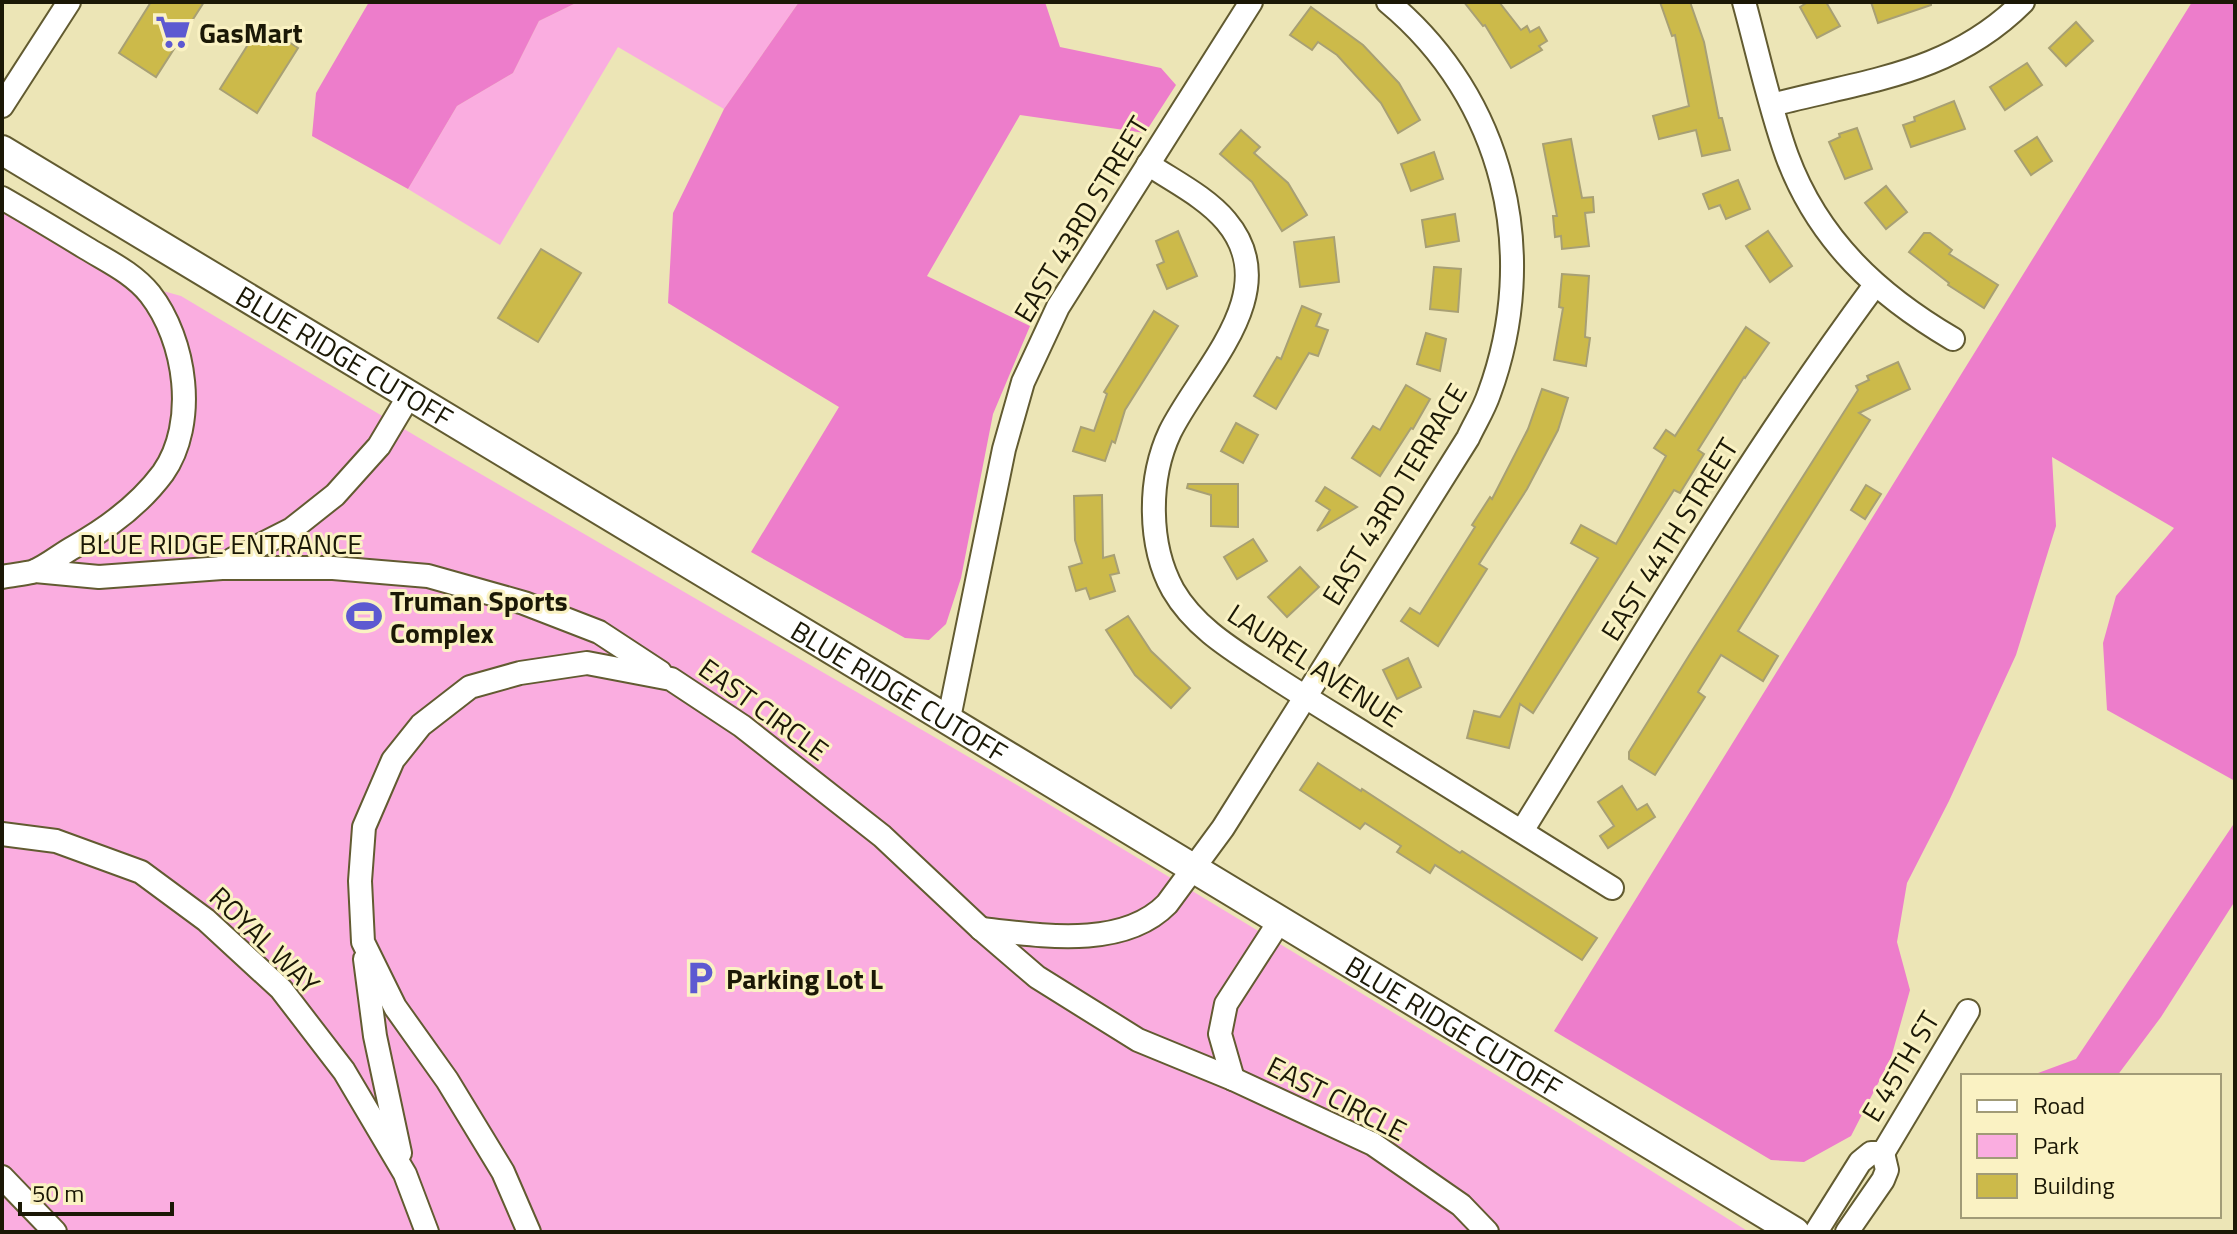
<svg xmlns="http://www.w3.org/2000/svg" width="2237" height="1234" font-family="'Titillium Web',sans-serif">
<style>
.green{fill:#faade0}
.forest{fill:#ed7dcb}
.building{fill:#ccba4a;stroke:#a8a074;stroke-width:2}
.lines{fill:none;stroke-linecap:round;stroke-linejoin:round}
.minor-casing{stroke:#625b31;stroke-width:26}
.major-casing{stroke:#625b31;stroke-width:32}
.minor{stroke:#fff;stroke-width:22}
.major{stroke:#fff;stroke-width:28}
.labels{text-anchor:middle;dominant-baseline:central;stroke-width:6;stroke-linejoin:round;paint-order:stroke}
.poi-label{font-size:28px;font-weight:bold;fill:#1b1806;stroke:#faf2c3;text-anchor:start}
.street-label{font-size:28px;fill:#1b1806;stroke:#faf2c3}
</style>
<rect width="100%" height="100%" fill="#ece5b6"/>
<g class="green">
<path d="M578 2H799L724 109 618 47 500 245 408 189 457 106 513 73 539 21Z"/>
<path d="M2 212 109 276 181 296 436 448 1017 785 1546 1105 1749 1232H2Z"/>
</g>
<g class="forest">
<path d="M369 2H578L539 21 513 73 457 106 408 189 312 136 316 93Z"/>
<path d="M799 2H1045L1060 47 1161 68 1176 85 1145 133 1020 115 927 276 1030 326 993 414 961 578 946 624 929 640 905 638 751 552 839 407 668 303 673 213 724 109Z"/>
<path d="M2192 2H2235V781L2107 710 2103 643 2116 596 2174 528 2052 457 2056 526 2016 655 1949 801 1907 883 1897 942 1910 990 1891 1058 1851 1136 1804 1162 1771 1160 1554 1031Z"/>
<path d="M2235 822V901L2161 1017 2117 1076H2030L2076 1059Z"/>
</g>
<g class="building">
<path d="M151 2H204L156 77 119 53Z"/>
<path d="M1464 2H1499L1521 30 1527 26 1530 32 1539 27 1547 41 1539 46 1542 50 1511 68 1485 25 1483 26Z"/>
<path d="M1660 2H1690L1704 42 1719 118H1722L1730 150 1702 156 1696 130 1659 139 1653 116 1689 106 1675 35 1672 36Z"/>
<path d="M1808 2H1826L1840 26 1817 38 1800 7Z"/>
<path d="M1871 2H1931V5L1878 23Z"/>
<path d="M1311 7 1363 45 1399 83 1420 120 1398 133 1381 103 1337 55 1318 42 1312 50 1290 35Z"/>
<path d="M2076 22 2093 41 2066 66 2049 48Z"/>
<path d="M261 24 298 48 257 113 220 89Z"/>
<path d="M2027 63 2042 85 2005 110 1990 87Z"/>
<path d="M1954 101 1965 129 1911 147 1903 125 1915 121 1914 117Z"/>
<path d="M1857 128 1872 169 1845 179 1829 142 1840 137 1839 134Z"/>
<path d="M1241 130 1260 147 1254 153 1288 183 1307 215 1282 231 1252 182 1220 154Z"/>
<path d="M2037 137 2052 161 2031 175 2015 151Z"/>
<path d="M1571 139 1582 198 1593 197 1594 212 1585 213 1589 246 1562 249 1561 236 1555 237 1553 216H1557L1543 144Z"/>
<path d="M1434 152 1443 179 1411 191 1401 164Z"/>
<path d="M1738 180 1750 209 1726 219 1720 205 1709 209 1703 194Z"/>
<path d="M1886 186 1907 212 1886 229 1865 203Z"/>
<path d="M1455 214 1459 241 1426 247 1422 220Z"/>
<path d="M1178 231 1197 276 1167 289 1157 265 1164 262 1156 241Z"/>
<path d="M1768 231 1792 266 1770 282 1746 246Z"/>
<path d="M1924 233H1930L1952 250 1949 254 1998 285 1984 308 1948 285 1949 283 1909 252Z"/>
<path d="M1334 237 1339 282 1300 287 1294 242Z"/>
<path d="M541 249 581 273 538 342 498 318Z"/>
<path d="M1434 267 1461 269 1458 312 1430 309Z"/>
<path d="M1562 274 1589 276 1585 337 1590 338 1586 366 1554 360 1563 308 1559 307Z"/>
<path d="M1302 306 1321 314 1316 326 1328 330 1318 356 1309 353 1276 409 1254 396 1277 357 1281 359Z"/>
<path d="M1154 311 1178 326 1125 410 1115 443 1112 441 1105 461 1073 451 1081 427 1094 431 1107 394 1104 392Z"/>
<path d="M1746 327 1769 343 1745 378 1744 377 1698 450 1704 454 1680 493 1674 490 1533 713 1520 704 1509 748 1467 738 1474 711 1500 717 1598 558 1571 543 1581 525 1616 544 1666 456 1654 448 1666 430 1675 436Z"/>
<path d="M1426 333 1446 339 1440 371 1417 364Z"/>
<path d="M1898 362 1910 389 1859 413 1870 420 1738 631 1778 656 1763 681 1721 655 1698 692 1705 697 1655 775 1629 759V752L1690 654 1858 390 1856 386 1869 380 1867 376Z"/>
<path d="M1406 385 1430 399 1413 429 1411 428 1380 476 1352 458 1373 426 1380 430Z"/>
<path d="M1542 389 1568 398 1558 430 1527 489 1479 564 1487 569 1438 646 1401 621 1410 608 1420 614 1475 527 1472 525 1490 497 1492 499 1528 429Z"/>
<path d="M1236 423 1258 435 1243 463 1221 451Z"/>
<path d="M1188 484H1238V527L1211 526V495L1187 488Z"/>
<path d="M1866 485 1881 494 1865 519 1851 510Z"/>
<path d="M1325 487 1357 507 1317 531 1330 510 1316 501Z"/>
<path d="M1102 495 1103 558 1114 555 1119 573 1110 575 1115 591 1090 599 1086 588 1076 591 1069 567 1082 563 1075 540 1074 496Z"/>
<path d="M1253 539 1267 561 1237 579 1224 557Z"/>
<path d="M1300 567 1319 587 1287 617 1268 597Z"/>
<path d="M1128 616 1151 651 1190 688 1171 708 1135 675 1106 630Z"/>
<path d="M1408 658 1421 687 1397 699 1383 670Z"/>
<path d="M1318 763 1361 791 1362 789 1460 853 1462 851 1597 938 1582 960 1435 865 1430 873 1397 852 1401 846 1365 823 1360 829 1300 790Z"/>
<path d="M1622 786 1637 810 1647 804 1655 817 1608 848 1600 836 1614 826 1598 802Z"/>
</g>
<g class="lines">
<g class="minor-casing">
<g id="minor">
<path d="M1744 2C1758 53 1769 106 1787 156 1818 240 1878 295 1953 339"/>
<path d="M1772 105C1865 80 1950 75 2023 2"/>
<path d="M2 106 69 2"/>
<path d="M1148 164C1173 181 1206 197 1226 221 1286 292 1201 369 1170 432 1148 479 1148 545 1173 590 1195 628 1233 650 1268 673 1300 694 1333 714 1365 734 1448 785 1530 837 1612 888"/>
<path d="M2 198C30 214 58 231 86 248 109 262 133 273 150 294 186 340 198 423 163 473 140 504 108 528 74 547 61 554 46 567 32 572 23 574 12 575 2 577"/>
<path d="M222 568 233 559 292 529 335 495 379 446 410 394"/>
<path d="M35 571 99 577 222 568H333L428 576 524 603 599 632 660 672"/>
<path d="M949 718 1004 449 1023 382 1058 307 1251 2"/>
<path d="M1522 831C1636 647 1746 459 1875 285"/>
<path d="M2 834 56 841 141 872 206 920 281 989 344 1071 405 1174 427 1232"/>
<path d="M981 929C1038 935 1122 950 1167 904L1223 828 1468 438C1475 423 1484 409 1489 394 1541 253 1504 98 1388 2"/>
<path d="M365 959 375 1036 400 1153"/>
<path d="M1233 1079 1220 1034 1226 1004 1279 922"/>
<path d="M1883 1153 1968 1011"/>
<path d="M2 1177 55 1232"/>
<path d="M529 1232 503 1172 447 1080 395 1007 363 942 360 881 364 827 393 760 421 725 470 687 520 673 587 663 671 679 742 726 882 836 981 929 1037 977 1138 1040 1233 1079 1373 1144 1461 1205 1487 1232"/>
<path d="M1816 1232 1860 1162 1871 1153H1883L1887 1170 1883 1180 1847 1232"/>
</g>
</g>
<g class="major-casing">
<g id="major">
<path id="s1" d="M2 150C601 509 1197 871 1795 1232"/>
</g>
</g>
<use href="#minor" class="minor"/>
<use href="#major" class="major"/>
</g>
<defs>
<g id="supermarket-bare" transform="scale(2.76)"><path d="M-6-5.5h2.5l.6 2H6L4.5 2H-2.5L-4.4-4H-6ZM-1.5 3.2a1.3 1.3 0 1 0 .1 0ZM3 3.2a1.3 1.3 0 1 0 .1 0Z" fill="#5d59d1" stroke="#faf2c3" stroke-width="2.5" paint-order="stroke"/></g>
<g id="stadium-bare" transform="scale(2.76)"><path d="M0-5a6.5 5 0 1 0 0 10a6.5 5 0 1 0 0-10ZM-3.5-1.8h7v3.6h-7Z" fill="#5d59d1" stroke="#faf2c3" stroke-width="2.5" paint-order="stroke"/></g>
<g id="parking-bare" transform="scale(2.76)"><path d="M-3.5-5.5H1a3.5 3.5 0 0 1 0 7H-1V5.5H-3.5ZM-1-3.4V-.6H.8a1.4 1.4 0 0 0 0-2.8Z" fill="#5d59d1" stroke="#faf2c3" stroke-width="2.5" paint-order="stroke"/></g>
</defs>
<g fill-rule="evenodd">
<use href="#supermarket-bare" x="173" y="32"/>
<use href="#stadium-bare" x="364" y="616"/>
<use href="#parking-bare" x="700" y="978"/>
</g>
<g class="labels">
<g class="poi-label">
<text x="199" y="32">GasMart</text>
<text x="390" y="600">Truman Sports<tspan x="390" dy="32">Complex</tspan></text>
<text x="726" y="978">Parking Lot L</text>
</g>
<g class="street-label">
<text transform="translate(1081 219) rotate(-59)">EAST 43RD STREET</text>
<text stroke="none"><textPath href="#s1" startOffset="400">BLUE RIDGE CUTOFF</textPath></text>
<text transform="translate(1394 494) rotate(-59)">EAST 43RD TERRACE</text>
<text transform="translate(1669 539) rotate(-58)">EAST 44TH STREET</text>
<text x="221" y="543">BLUE RIDGE ENTRANCE</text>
<text transform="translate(1315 665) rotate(33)">LAUREL AVENUE</text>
<text stroke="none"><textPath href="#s1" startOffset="1048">BLUE RIDGE CUTOFF</textPath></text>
<text transform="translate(764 709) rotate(36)">EAST CIRCLE</text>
<text transform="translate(265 940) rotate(44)">ROYAL WAY</text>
<text stroke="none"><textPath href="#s1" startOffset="1696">BLUE RIDGE CUTOFF</textPath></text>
<text transform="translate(1900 1066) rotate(-59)">E 45TH ST</text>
<text transform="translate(1337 1098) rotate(27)">EAST CIRCLE</text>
</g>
</g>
<rect width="2237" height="1234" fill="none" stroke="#1b1806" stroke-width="8"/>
<rect x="1961" y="1074" width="260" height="144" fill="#faf2c3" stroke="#a19b77" stroke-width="2"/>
<rect x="1977" y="1100" width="40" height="12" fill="#ffffff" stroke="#a19b77" stroke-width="2"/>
<text x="2033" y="1114" font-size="24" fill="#1b1806">Road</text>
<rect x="1977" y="1134" width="40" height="24" fill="#faade0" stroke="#a19b77" stroke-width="2"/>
<text x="2033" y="1154" font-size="24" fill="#1b1806">Park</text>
<rect x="1977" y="1174" width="40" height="24" fill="#ccba4a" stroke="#a19b77" stroke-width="2"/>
<text x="2033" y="1194" font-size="24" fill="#1b1806">Building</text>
<path d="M20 1202v12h152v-12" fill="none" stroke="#1b1806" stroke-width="4"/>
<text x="32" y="1202" font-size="24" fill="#1b1806" stroke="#faf2c3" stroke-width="6" paint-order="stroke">50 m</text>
</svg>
